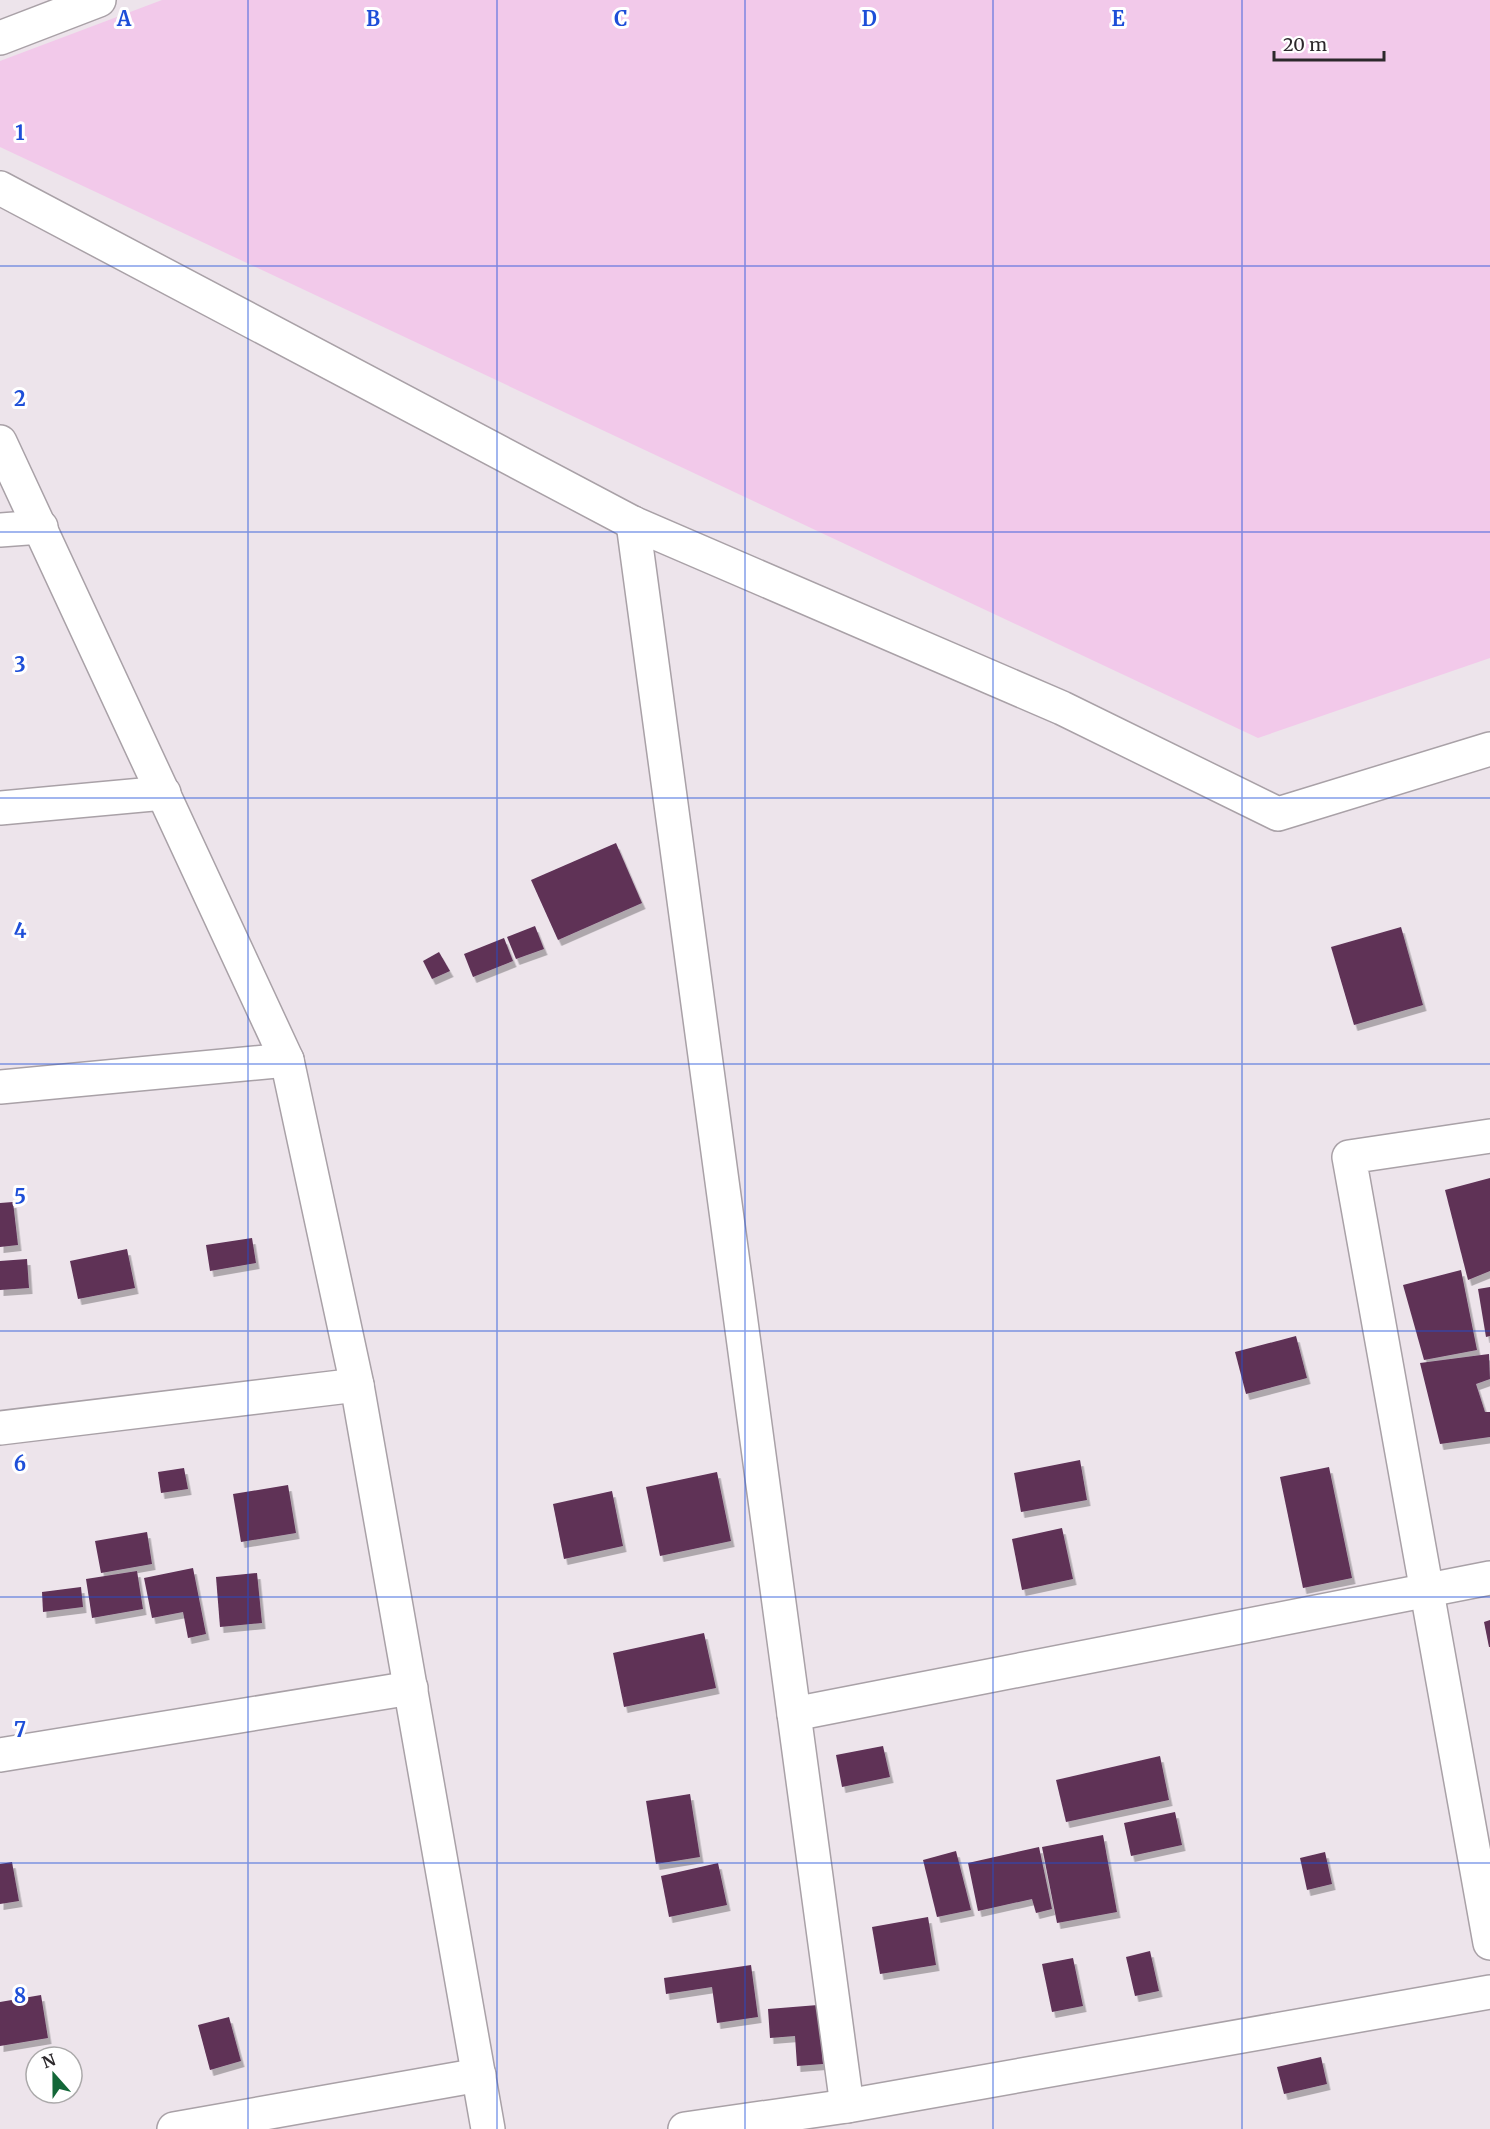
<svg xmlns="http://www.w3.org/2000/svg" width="1490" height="2129" font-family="Merriweather,serif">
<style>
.green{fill:#f2c9ea}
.building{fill:#5e3157;filter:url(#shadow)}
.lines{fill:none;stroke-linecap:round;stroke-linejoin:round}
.street-casing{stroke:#a9a1a7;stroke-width:36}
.street{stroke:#fff;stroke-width:33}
.grid{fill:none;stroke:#1d4ed8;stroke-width:1.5;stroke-opacity:0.55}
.grid-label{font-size:20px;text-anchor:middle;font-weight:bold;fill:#1d4ed8;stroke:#fff;stroke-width:6;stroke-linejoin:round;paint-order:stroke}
</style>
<defs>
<filter id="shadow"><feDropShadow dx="3.5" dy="6" stdDeviation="0" flood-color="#0004"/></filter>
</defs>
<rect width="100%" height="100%" fill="#ede4eb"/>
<path class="green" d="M162 0H1490V658L1258 738 0 147V61Z"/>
<g class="building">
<path d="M616 843 642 903 558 940 531 880Z"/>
<path d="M535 926 544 949 516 959 507 937Z"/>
<path d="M1401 927 1423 1005 1354 1025 1331 947Z"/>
<path d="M504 938 513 961 473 977 464 954Z"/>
<path d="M439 952 450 971 432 979 423 961Z"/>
<path d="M1490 1178V1271L1468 1280 1445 1190Z"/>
<path d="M13 1202 18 1245 0 1247V1203Z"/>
<path d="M252 1238 256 1263 210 1271 206 1245Z"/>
<path d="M127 1249 135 1288 78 1299 70 1261Z"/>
<path d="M27 1259 29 1288 0 1290V1261Z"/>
<path d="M1461 1270 1477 1350 1424 1360 1403 1285Z"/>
<path d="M1490 1287V1336L1486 1337 1478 1289Z"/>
<path d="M1296 1336 1307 1378 1246 1394 1235 1352Z"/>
<path d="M1489 1354 1490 1379 1476 1384 1485 1412H1490V1437L1440 1444 1420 1363Z"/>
<path d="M1080 1460 1087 1500 1021 1512 1014 1473Z"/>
<path d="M1329 1467 1352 1578 1303 1588 1280 1477Z"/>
<path d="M184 1468 188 1489 161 1493 158 1472Z"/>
<path d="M717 1472 731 1541 660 1556 646 1487Z"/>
<path d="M288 1485 296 1533 241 1542 233 1494Z"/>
<path d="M612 1491 623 1546 564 1559 553 1504Z"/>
<path d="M1062 1528 1073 1579 1022 1590 1012 1539Z"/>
<path d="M147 1532 152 1564 101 1573 95 1541Z"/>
<path d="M193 1568 206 1634 188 1638 183 1612 152 1618 144 1578Z"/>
<path d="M137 1571 143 1609 92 1618 86 1579Z"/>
<path d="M257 1573 262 1623 220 1627 216 1577Z"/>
<path d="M81 1587 83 1607 43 1612 42 1592Z"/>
<path d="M1490 1620V1647H1489L1484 1622Z"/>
<path d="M704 1633 716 1688 624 1707 613 1653Z"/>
<path d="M883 1746 890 1777 842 1787 836 1755Z"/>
<path d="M1160 1756 1169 1800 1066 1822 1056 1780Z"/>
<path d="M690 1794 700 1857 656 1864 646 1801Z"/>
<path d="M1175 1812 1182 1845 1131 1856 1124 1823Z"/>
<path d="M1103 1835 1117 1912 1057 1923 1042 1847Z"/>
<path d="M1039 1847 1052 1909 1036 1913 1032 1899 978 1911 968 1863Z"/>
<path d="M956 1851 971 1910 937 1917 923 1860Z"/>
<path d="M1325 1852 1332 1884 1307 1890 1300 1858Z"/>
<path d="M12 1862 19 1901 0 1904V1864Z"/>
<path d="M718 1863 727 1905 669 1917 661 1876Z"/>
<path d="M928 1917 936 1965 880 1974 872 1927Z"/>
<path d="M1150 1951 1159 1991 1135 1996 1126 1957Z"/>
<path d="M1073 1958 1083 2006 1052 2012 1042 1964Z"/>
<path d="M751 1965 758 2017 717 2023 712 1987 666 1994 664 1978Z"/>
<path d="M41 1995 48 2038 0 2046V2002Z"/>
<path d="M818 2005 823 2064 797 2066 795 2036 770 2038 768 2009Z"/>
<path d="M229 2017 241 2061 210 2070 198 2025Z"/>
<path d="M1321 2057 1327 2084 1284 2094 1277 2067Z"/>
</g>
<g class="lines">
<g class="street-casing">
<g id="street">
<path d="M0 38 99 0"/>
<path d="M0 188 633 523 1062 708 1278 814 1490 749"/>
<path d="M0 442 287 1060 357 1385 488 2129"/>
<path d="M633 523 847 2106"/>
<path d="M0 530 41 527"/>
<path d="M0 808 164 793"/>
<path d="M0 1087 287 1060"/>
<path d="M1490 1136 1349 1157 1490 1943"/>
<path d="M0 1428 357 1385"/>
<path d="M794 1714 1490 1578"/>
<path d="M0 1755 411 1688"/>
<path d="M174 2129 479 2075"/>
<path d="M685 2129 847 2106 1490 1992"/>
</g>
</g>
<use href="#street" class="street"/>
</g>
<path class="grid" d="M248 0V2129M497 0V2129M745 0V2129M993 0V2129M1242 0V2129M0 266H1490M0 532H1490M0 798H1490M0 1064H1490M0 1331H1490M0 1597H1490M0 1863H1490"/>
<g class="grid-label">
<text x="124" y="26">A</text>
<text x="373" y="26">B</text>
<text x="621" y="26">C</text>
<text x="869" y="26">D</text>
<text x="1118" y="26">E</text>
<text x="20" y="140">1</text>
<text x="20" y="406">2</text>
<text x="20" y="672">3</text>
<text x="20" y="938">4</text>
<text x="20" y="1204">5</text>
<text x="20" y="1471">6</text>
<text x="20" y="1737">7</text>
<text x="20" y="2003">8</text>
</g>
<g transform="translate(54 2075) rotate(339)"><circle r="28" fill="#ffffff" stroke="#aba9aa" stroke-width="1.5"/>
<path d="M0-4.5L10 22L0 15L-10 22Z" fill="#136738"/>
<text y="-9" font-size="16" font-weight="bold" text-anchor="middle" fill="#2c282b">N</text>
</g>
<path d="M1274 51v9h110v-9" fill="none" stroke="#2c282b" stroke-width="3"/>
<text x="1283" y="51" font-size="18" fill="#2c282b" stroke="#ffffff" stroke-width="4.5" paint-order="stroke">20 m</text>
</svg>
